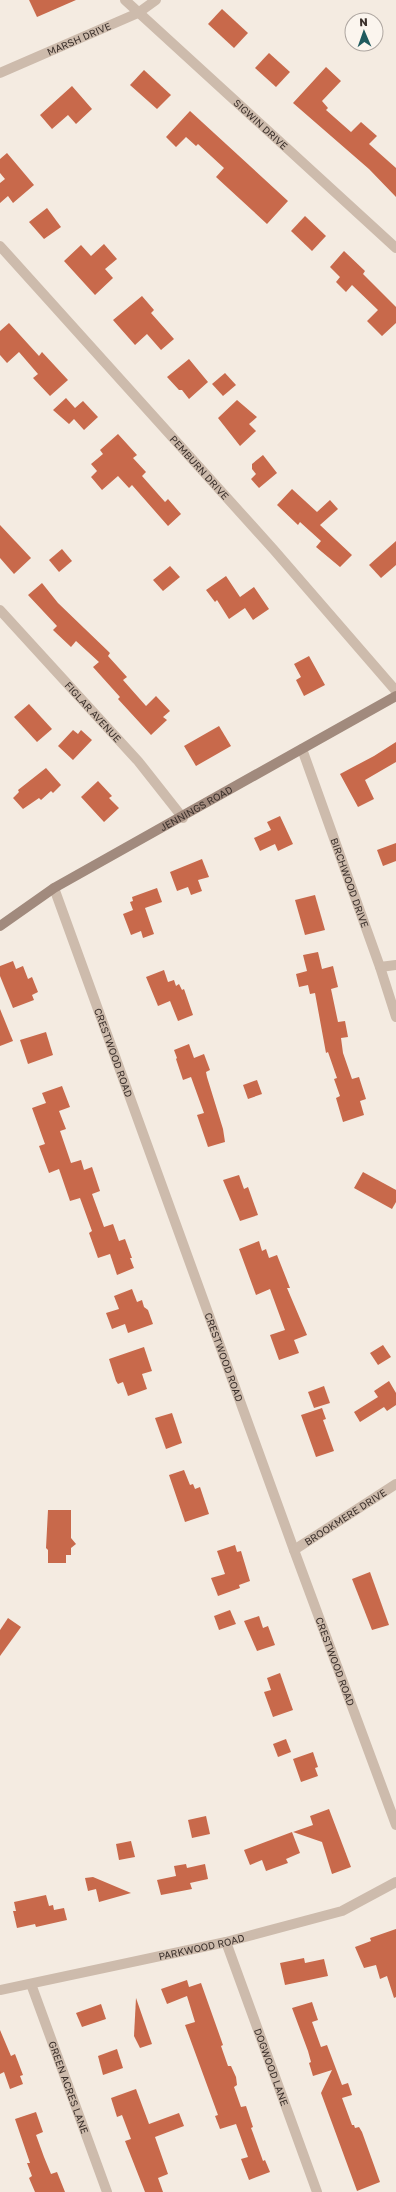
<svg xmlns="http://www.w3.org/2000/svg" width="396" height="2192" font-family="'Golos Text',sans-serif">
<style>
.building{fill:#c8694b}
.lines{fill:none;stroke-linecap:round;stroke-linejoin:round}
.street{stroke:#cdbbac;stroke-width:10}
.secondary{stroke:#a18a7d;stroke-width:10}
.labels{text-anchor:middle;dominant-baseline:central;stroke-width:4;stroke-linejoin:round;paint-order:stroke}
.street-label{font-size:10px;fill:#3b302b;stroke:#fbf5ee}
</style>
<rect width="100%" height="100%" fill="#f4ebe1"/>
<g class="building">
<path d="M29 0H76L37 17Z"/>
<path d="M222 9 248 33 234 48 208 24Z"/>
<path d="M269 53 290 72 276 87 255 68Z"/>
<path d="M326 67 341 81 322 101 328 108 326 110 351 132 361 122 377 136 369 144 396 168V197L369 169 293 103Z"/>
<path d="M144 70 171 95 157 109 130 85Z"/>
<path d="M72 86 92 109 76 124 68 115 52 129 40 115Z"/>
<path d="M190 111 288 201 267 224 216 177 224 168 198 144 196 146 186 137 176 147 166 137Z"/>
<path d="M7 153 34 185 13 203 8 196 0 203V183L5 179 0 173V159Z"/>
<path d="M47 208 61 227 44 239 29 222Z"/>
<path d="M305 216 326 236 312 251 291 231Z"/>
<path d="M104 244 117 259 105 269 113 278 95 295 64 261 81 245 91 256Z"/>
<path d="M344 251 365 271 363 274 396 307V323L382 336 367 321 378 310 352 285 346 292 336 282 340 277 330 267Z"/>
<path d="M142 296 154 310 151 313 174 339 161 350 147 334 135 345 113 320Z"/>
<path d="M9 323 39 356 42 352 68 380 50 396 33 378 38 374 19 352 7 363 0 355V331Z"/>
<path d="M189 359 208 382 189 399 182 390H179L167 377Z"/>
<path d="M225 373 236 385 223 396 212 384Z"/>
<path d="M66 398 75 408 83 401 98 417 84 430 74 419 69 424 53 410Z"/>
<path d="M237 400 257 417 249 424 256 431 240 446 218 418Z"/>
<path d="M118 434 137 455 133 458 146 472 142 476 165 502 168 499 181 514 168 526 132 485 129 488 118 476 102 490 91 477 97 471 91 464 103 454 100 450Z"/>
<path d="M263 455 277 473 259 488 251 479 256 474 252 469V464Z"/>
<path d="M292 489 317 512 330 500 338 509 320 525 352 555 340 567 316 547 321 541 300 522 298 525 277 505Z"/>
<path d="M0 525 31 558 14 574 0 558Z"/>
<path d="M396 541V565L381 578 369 565Z"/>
<path d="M62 549 72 561 59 572 49 560Z"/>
<path d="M170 566 180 577 163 591 153 580Z"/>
<path d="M226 576 240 597 254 587 269 609 253 620 245 608 229 619 217 600 215 602 206 590Z"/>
<path d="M42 583 58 603 110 653 108 656 127 677 123 680 146 706 156 696 170 711 163 717 167 720 151 735 118 699 120 697 93 667 99 662 76 641 71 647 53 630 57 626 28 595Z"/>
<path d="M309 656 325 685 304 696 296 680 301 677 294 664Z"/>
<path d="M29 704 52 729 37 742 14 717Z"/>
<path d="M219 726 231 746 196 766 184 746Z"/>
<path d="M73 730 78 734 81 730 92 740 73 760 58 746Z"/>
<path d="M396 742V762L365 780 374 799 358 807 340 774 374 756Z"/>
<path d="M46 768 61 785 53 793 51 791 41 800 39 798 23 809 13 798 19 792 18 790Z"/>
<path d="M98 781 112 796 109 798 119 808 104 822 81 797Z"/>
<path d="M280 816 293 844 278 851 275 844 260 851 254 838 271 830 267 822Z"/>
<path d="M396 843V861L383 866 377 850Z"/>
<path d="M202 859 209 877 198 880 202 891 191 895 188 887 177 891 170 872Z"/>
<path d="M157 888 162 902 145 908 154 934 143 938 141 931 131 935 123 914 133 910 130 902 133 901 132 897Z"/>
<path d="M315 895 325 930 305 935 295 900Z"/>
<path d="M318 952 322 969 333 966 338 987 331 989 338 1022 345 1021 348 1037 341 1038 343 1053 352 1079 359 1077 366 1099 360 1101 364 1115 343 1122 336 1098 340 1096 334 1079 337 1078 328 1052 326 1053 315 993 310 994 308 985 299 987 296 974 307 971 303 955Z"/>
<path d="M13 961 16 969 23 966 28 979 32 977 38 992 32 995 34 1000 13 1008 0 976V966Z"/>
<path d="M164 970 168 982 174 980 176 986 179 984 182 990 184 989 193 1015 178 1021 170 1001 158 1006 146 977Z"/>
<path d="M0 1009 13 1041 0 1046Z"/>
<path d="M46 1032 53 1055 28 1064 20 1040Z"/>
<path d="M189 1044 194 1058 204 1054 210 1070 206 1072 207 1077 223 1129 225 1142 208 1147 197 1115 204 1113 191 1077 183 1080 176 1059 177 1058 174 1050Z"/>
<path d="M257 1080 262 1094 248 1099 243 1085Z"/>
<path d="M62 1086 70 1107 59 1111 66 1129 60 1131 71 1163 81 1160 84 1170 92 1167 100 1191 92 1194 104 1227 113 1224 119 1241 125 1239 132 1258H130L134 1268 117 1275 110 1254 98 1258 89 1233 92 1231 80 1198 70 1201 59 1169 49 1173 39 1146 45 1144 32 1108 46 1103 42 1093Z"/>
<path d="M363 1172 396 1190V1202L392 1209 354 1188Z"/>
<path d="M239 1175 244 1189 248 1187 258 1215 240 1221 223 1180Z"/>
<path d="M259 1241 262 1251 266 1249 269 1258 277 1255 290 1288H287L307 1335 294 1340 299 1353 279 1360 270 1335 285 1330 270 1289 256 1295 239 1249Z"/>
<path d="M132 1289 137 1302 142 1300 144 1307 148 1310 153 1324 128 1333 125 1324 112 1329 106 1313 119 1309 114 1296Z"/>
<path d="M383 1345 391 1357 378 1365 370 1353Z"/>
<path d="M144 1347 152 1371 142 1374 147 1389 128 1396 123 1382 118 1384 116 1381 109 1359Z"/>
<path d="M389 1381 396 1393V1405L387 1411 384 1407 360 1422 354 1412 378 1397 374 1391Z"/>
<path d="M324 1386 330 1403 314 1408 308 1392Z"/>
<path d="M322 1408 326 1419 323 1420 334 1451 316 1457 301 1415Z"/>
<path d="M172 1413 182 1443 166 1449 155 1418Z"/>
<path d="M184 1470 190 1485 193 1484 195 1489 200 1487 209 1514 185 1522 169 1475Z"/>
<path d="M48 1510H71V1538L76 1544 71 1548V1555H66V1563H48V1550L46 1548Z"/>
<path d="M235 1545 237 1552 241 1551 250 1581 239 1585 240 1588 218 1596 211 1578 225 1574 217 1551Z"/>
<path d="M370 1572 389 1625 372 1630 352 1579Z"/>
<path d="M230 1610 236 1624 219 1630 214 1616Z"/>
<path d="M259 1616 263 1628 268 1626 275 1645 257 1651 244 1621Z"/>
<path d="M8 1618 21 1627 0 1656V1630Z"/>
<path d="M280 1673 293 1710 273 1717 264 1692 271 1690 267 1678Z"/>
<path d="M286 1739 291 1752 278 1757 273 1744Z"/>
<path d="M313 1752 318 1767 315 1768 318 1776 301 1782 293 1759Z"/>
<path d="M329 1809 351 1867 332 1874 322 1842 293 1832 313 1825 310 1816Z"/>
<path d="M206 1816 210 1834 192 1838 188 1820Z"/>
<path d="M292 1832 300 1853 286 1859 288 1863 266 1871 262 1860 250 1865 244 1850Z"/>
<path d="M131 1841 135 1857 119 1860 116 1844Z"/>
<path d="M186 1864 187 1868 205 1864 208 1879 190 1883 192 1889 161 1895 157 1880 176 1876 174 1866Z"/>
<path d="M93 1877 131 1893 99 1902 96 1889 88 1891 85 1878Z"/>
<path d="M46 1895 49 1906 53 1905 54 1910 64 1908 67 1920 36 1927 35 1924 17 1928 13 1911H16L14 1902Z"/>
<path d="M396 1929V1997L394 1998 387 1976 380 1979 376 1965 364 1968 355 1947 371 1941 370 1938Z"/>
<path d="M304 1958 305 1963 324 1959 328 1976 285 1985 280 1963Z"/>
<path d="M187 1980 189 1987 201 1983 223 2045 221 2046 228 2066H231L236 2077 237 2085 234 2087 241 2107 246 2106 253 2127 251 2128 253 2133 263 2161 265 2160 270 2172 249 2180 241 2159 248 2157 236 2124 220 2129 215 2116 218 2115 185 2025 195 2022 187 1996 167 2004 161 1989Z"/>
<path d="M136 1998 152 2044 140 2048 134 2036Z"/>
<path d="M312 2002 318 2020 312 2022 321 2047 327 2045 342 2085 348 2083 352 2095 342 2098 352 2125H354L355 2128 359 2127 362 2132 380 2182 357 2191 321 2093 332 2070 313 2076 309 2063 311 2062 308 2051 292 2008Z"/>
<path d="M101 2004 106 2019 82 2027 76 2013Z"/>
<path d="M0 2030 11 2056 15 2054 23 2075 20 2076 23 2084 10 2089 4 2072 0 2074Z"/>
<path d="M117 2049 123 2068 103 2075 98 2056Z"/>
<path d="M136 2089 149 2124 179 2113 184 2126 155 2137 168 2174 158 2178 163 2192H145L125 2141 131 2139 122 2115 117 2117 111 2098Z"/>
<path d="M36 2112 43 2132 36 2135 44 2157 51 2174 57 2172 65 2192H35L29 2178 32 2176 27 2163H30L15 2119Z"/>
</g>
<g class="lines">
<g class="street">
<path id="s1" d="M125 0 396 248"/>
<path id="s2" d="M0 73 138 13 156 0"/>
<path id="s3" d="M0 246 274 550 396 691"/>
<path id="s4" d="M0 610 138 761 183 818"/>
<path id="s5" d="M302 749 380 967 396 1017"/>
<path id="s6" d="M54 888 294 1550 396 1825"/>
<path d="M380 967 396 965"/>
<path id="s7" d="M294 1550 396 1484"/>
<path id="s8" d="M226 1942 317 2192"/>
<path id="s9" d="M31 1984 107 2192"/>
<path id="s10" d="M0 1990 226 1942 342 1911 396 1882"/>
</g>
<path class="secondary" id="s11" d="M0 926 54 888 396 696"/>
</g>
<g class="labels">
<g class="street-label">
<text stroke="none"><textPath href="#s2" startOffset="86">MARSH DRIVE</textPath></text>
<text stroke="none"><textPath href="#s1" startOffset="184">SIGWIN DRIVE</textPath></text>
<text stroke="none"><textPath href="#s3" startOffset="298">PEMBURN DRIVE</textPath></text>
<text stroke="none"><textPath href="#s4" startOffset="138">FIGLAR AVENUE</textPath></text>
<text stroke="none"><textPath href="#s11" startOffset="229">JENNINGS ROAD</textPath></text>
<text stroke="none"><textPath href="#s5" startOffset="142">BIRCHWOOD DRIVE</textPath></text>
<text stroke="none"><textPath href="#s6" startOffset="175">CRESTWOOD ROAD</textPath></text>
<text stroke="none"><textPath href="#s6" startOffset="499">CRESTWOOD ROAD</textPath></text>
<text stroke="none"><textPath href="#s7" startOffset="61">BROOKMERE DRIVE</textPath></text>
<text stroke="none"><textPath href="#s6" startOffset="823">CRESTWOOD ROAD</textPath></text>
<text stroke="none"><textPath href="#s10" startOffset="206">PARKWOOD ROAD</textPath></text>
<text stroke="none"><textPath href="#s8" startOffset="133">DOGWOOD LANE</textPath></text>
<text stroke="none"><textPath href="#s9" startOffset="110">GREEN ACRES LANE</textPath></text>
</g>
</g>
<g transform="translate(364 32) rotate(358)"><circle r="19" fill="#fbf5ee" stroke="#aea6a0"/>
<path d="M0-3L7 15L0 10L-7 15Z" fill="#1f5a5e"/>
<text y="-6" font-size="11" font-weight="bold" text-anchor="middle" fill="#3b302b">N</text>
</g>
</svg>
